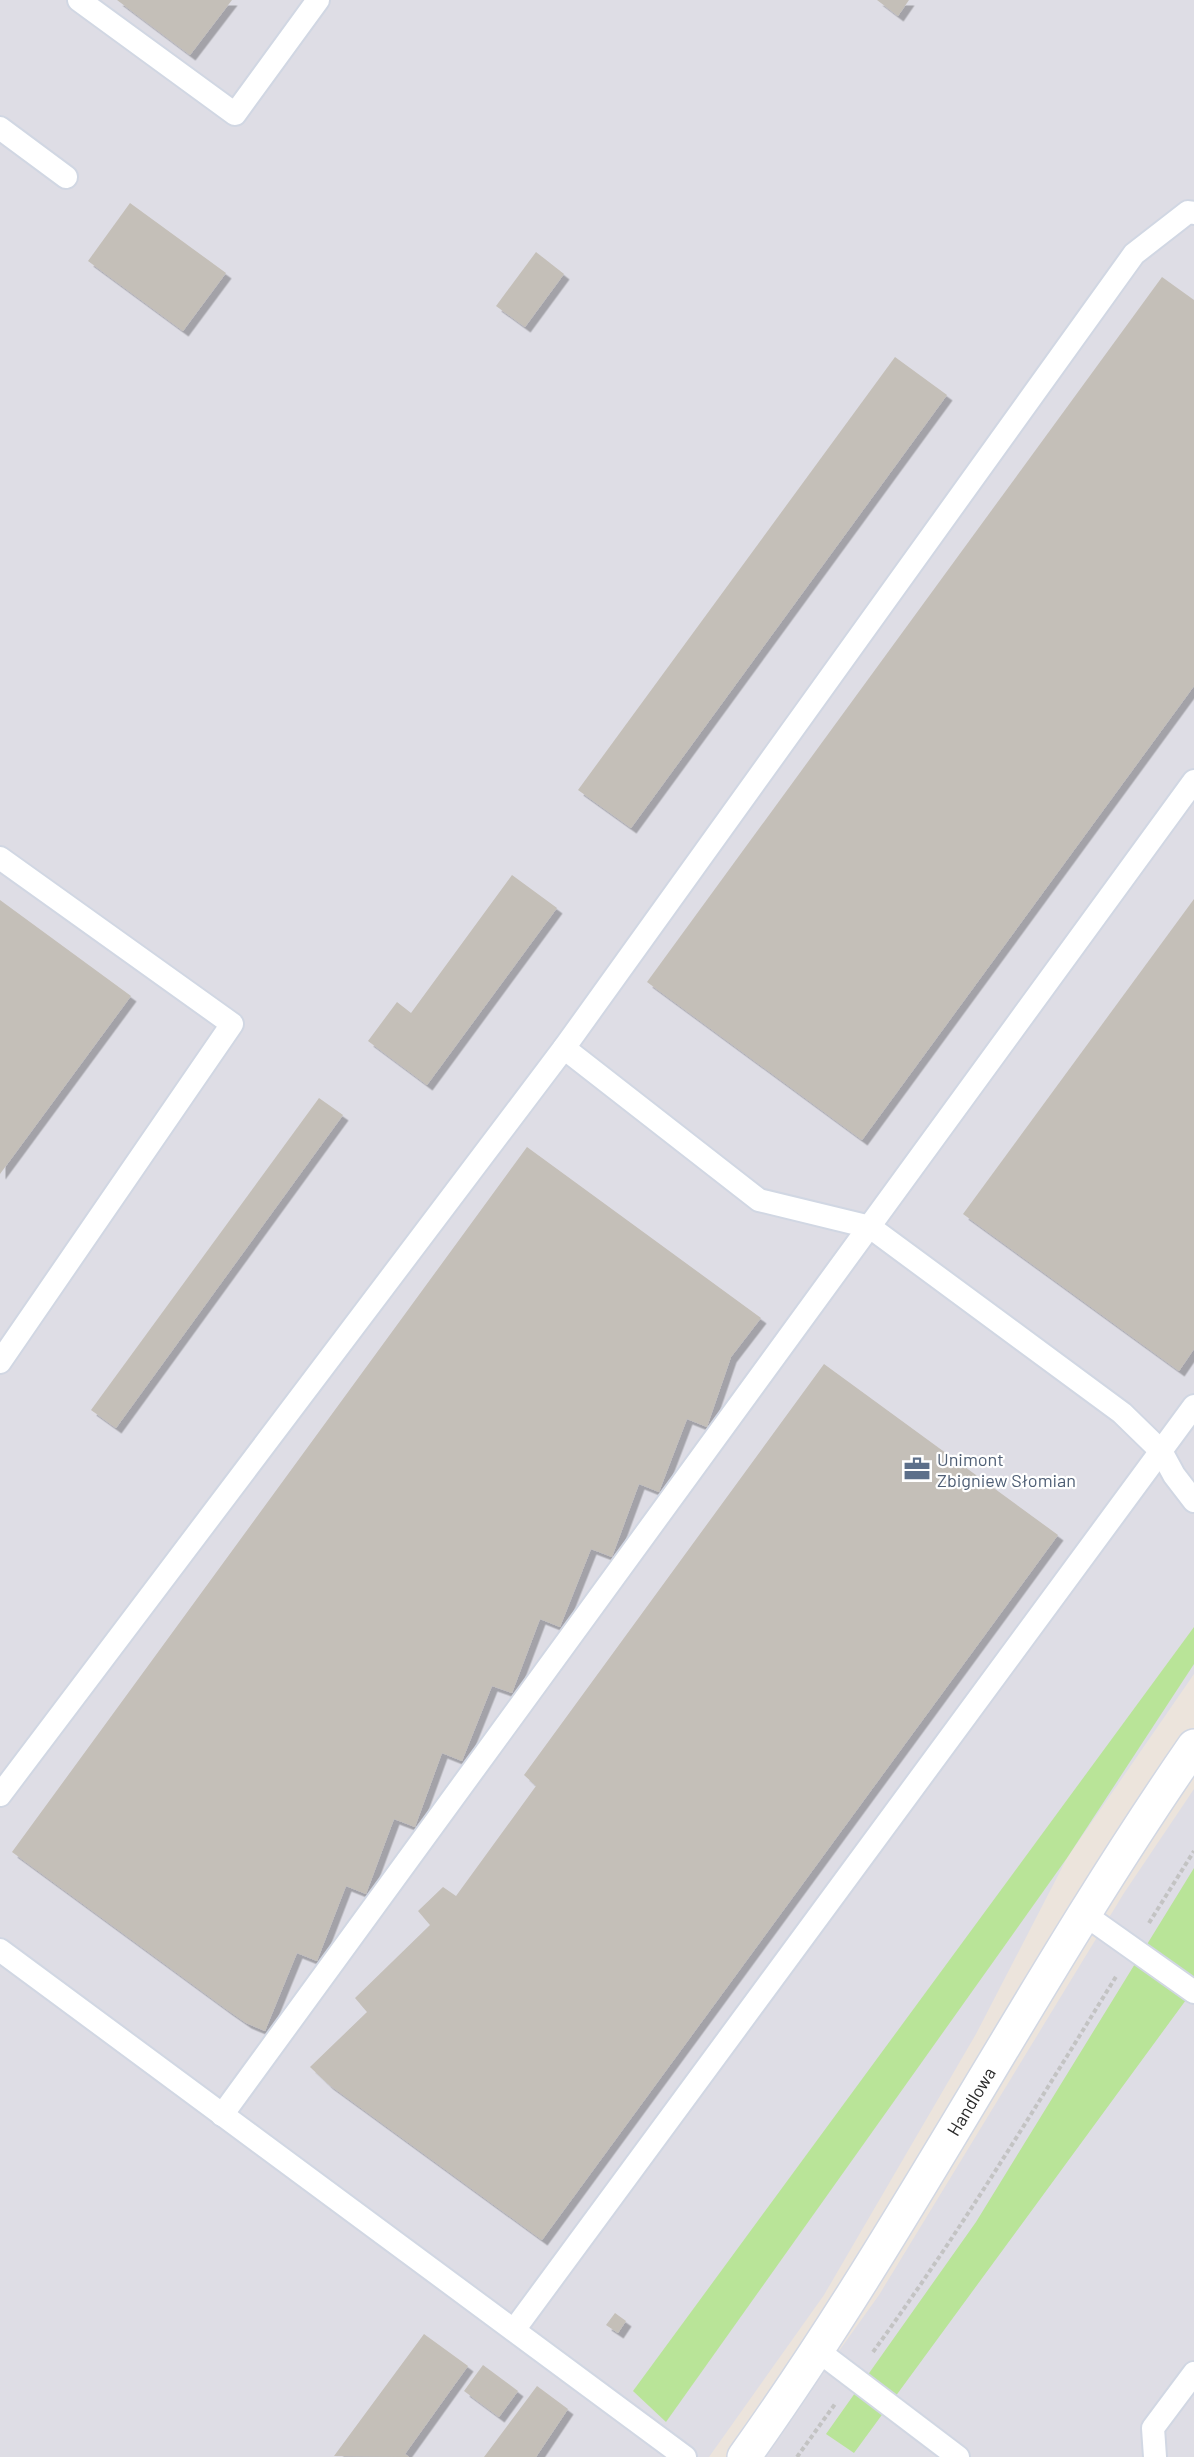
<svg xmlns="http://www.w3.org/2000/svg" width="1194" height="2457" font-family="Barlow,sans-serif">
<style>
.industrial{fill:#dedde5}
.green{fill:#b9e498}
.building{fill:#c4bfb8;filter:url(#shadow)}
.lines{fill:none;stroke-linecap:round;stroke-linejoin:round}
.lane-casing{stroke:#d1d7e3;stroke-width:26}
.street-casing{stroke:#d1d7e3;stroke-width:36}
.path{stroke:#c3c3c3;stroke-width:4;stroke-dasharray:4.5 3;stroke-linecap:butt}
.lane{stroke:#fff;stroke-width:22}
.street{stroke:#fff;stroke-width:33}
.labels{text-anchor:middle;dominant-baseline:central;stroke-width:4.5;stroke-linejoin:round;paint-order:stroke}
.service-label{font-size:18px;fill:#4e5e75;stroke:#fff;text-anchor:start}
.street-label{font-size:18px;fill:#2a2a2a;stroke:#fff}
</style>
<defs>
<filter id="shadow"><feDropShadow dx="5.5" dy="5.5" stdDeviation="0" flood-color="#0004"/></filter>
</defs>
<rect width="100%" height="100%" fill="#ece4dc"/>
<g class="industrial">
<path d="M0 0H1194V1674L1067 1858 976 2034 824 2295 709 2457H0Z"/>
<path d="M1194 1789V2457H763L879 2295 1124 1893Z"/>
</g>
<g class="green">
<path d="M1194 1627V1664L1067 1858 666 2422 633 2391Z"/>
<path d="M1194 1868V1989L854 2453 826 2434 976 2222Z"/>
</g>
<g class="building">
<path d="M117 0H232L190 55Z"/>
<path d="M877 0H909L898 16Z"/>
<path d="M130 203 226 273 183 331 88 261Z"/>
<path d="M536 252 564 274 525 327 496 306Z"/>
<path d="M1162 277 1194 300V686L862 1140 647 982Z"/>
<path d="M895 357 947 395 631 828 578 790Z"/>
<path d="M512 875 557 908 427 1085 368 1041 397 1002 411 1013Z"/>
<path d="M1194 899V1349L1179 1371 963 1214Z"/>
<path d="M0 900 131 996 0 1174Z"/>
<path d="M319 1098 343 1115 116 1428 91 1410Z"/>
<path d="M527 1147 761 1318 731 1357 707 1427 687 1419 659 1492 639 1484 612 1557 591 1549 560 1627 540 1619 512 1693 492 1686 462 1761 442 1753 415 1827 394 1819 366 1894 346 1886 317 1961 297 1953 265 2031 246 2023 226 2009 12 1852Z"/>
<path d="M824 1364 1058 1535 542 2240 328 2084 310 2067 367 2012 355 1998 430 1925 418 1911 443 1887 456 1896 536 1786 524 1775Z"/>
<path d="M615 2313 626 2321 618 2333 606 2325Z"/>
<path d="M424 2334 468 2366 405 2454 409 2457 334 2456Z"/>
<path d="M483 2365 518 2391 499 2417 464 2391Z"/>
<path d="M537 2386 568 2409 536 2457H484Z"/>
</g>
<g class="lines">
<g class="lane-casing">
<g id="lane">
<path d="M79 0 235 114 318 0"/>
<path d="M0 128 66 177"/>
<path d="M0 858 232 1024 0 1362"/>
<path d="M564 1048 759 1200 870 1227 1122 1413 1161 1451 1174 1475 1194 1501"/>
<path d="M0 1795 564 1048 1134 254 1188 212 1194 213"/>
<path d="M1084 1914 1194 1992"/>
<path d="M0 1950 685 2457"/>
<path d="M222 2115 1194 781"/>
<path d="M514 2330 1194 1406"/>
<path d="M817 2350 958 2457"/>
<path d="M1155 2457 1153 2428 1194 2373"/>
</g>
</g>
<g class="street-casing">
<g id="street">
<path id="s1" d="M744 2457C907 2229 1034 1977 1194 1746"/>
</g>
</g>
<g class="path">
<path d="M1149 1923 1194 1851"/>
<path d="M873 2352C961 2231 1038 2103 1117 1975"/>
<path d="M797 2457 835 2404"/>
</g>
<use href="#lane" class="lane"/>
<use href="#street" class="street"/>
</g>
<defs>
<g id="office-bare" transform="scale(2.07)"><path d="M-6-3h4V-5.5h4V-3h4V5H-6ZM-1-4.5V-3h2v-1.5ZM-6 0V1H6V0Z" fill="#5c6f8a" stroke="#fff" stroke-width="2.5" paint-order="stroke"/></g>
</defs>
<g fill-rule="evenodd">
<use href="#office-bare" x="917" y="1469"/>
</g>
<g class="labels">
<g class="service-label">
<text x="937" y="1459">Unimont<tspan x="937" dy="21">Zbigniew Słomian</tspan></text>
</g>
<g class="street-label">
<text stroke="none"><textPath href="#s1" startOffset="422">Handlowa</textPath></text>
</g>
</g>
</svg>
